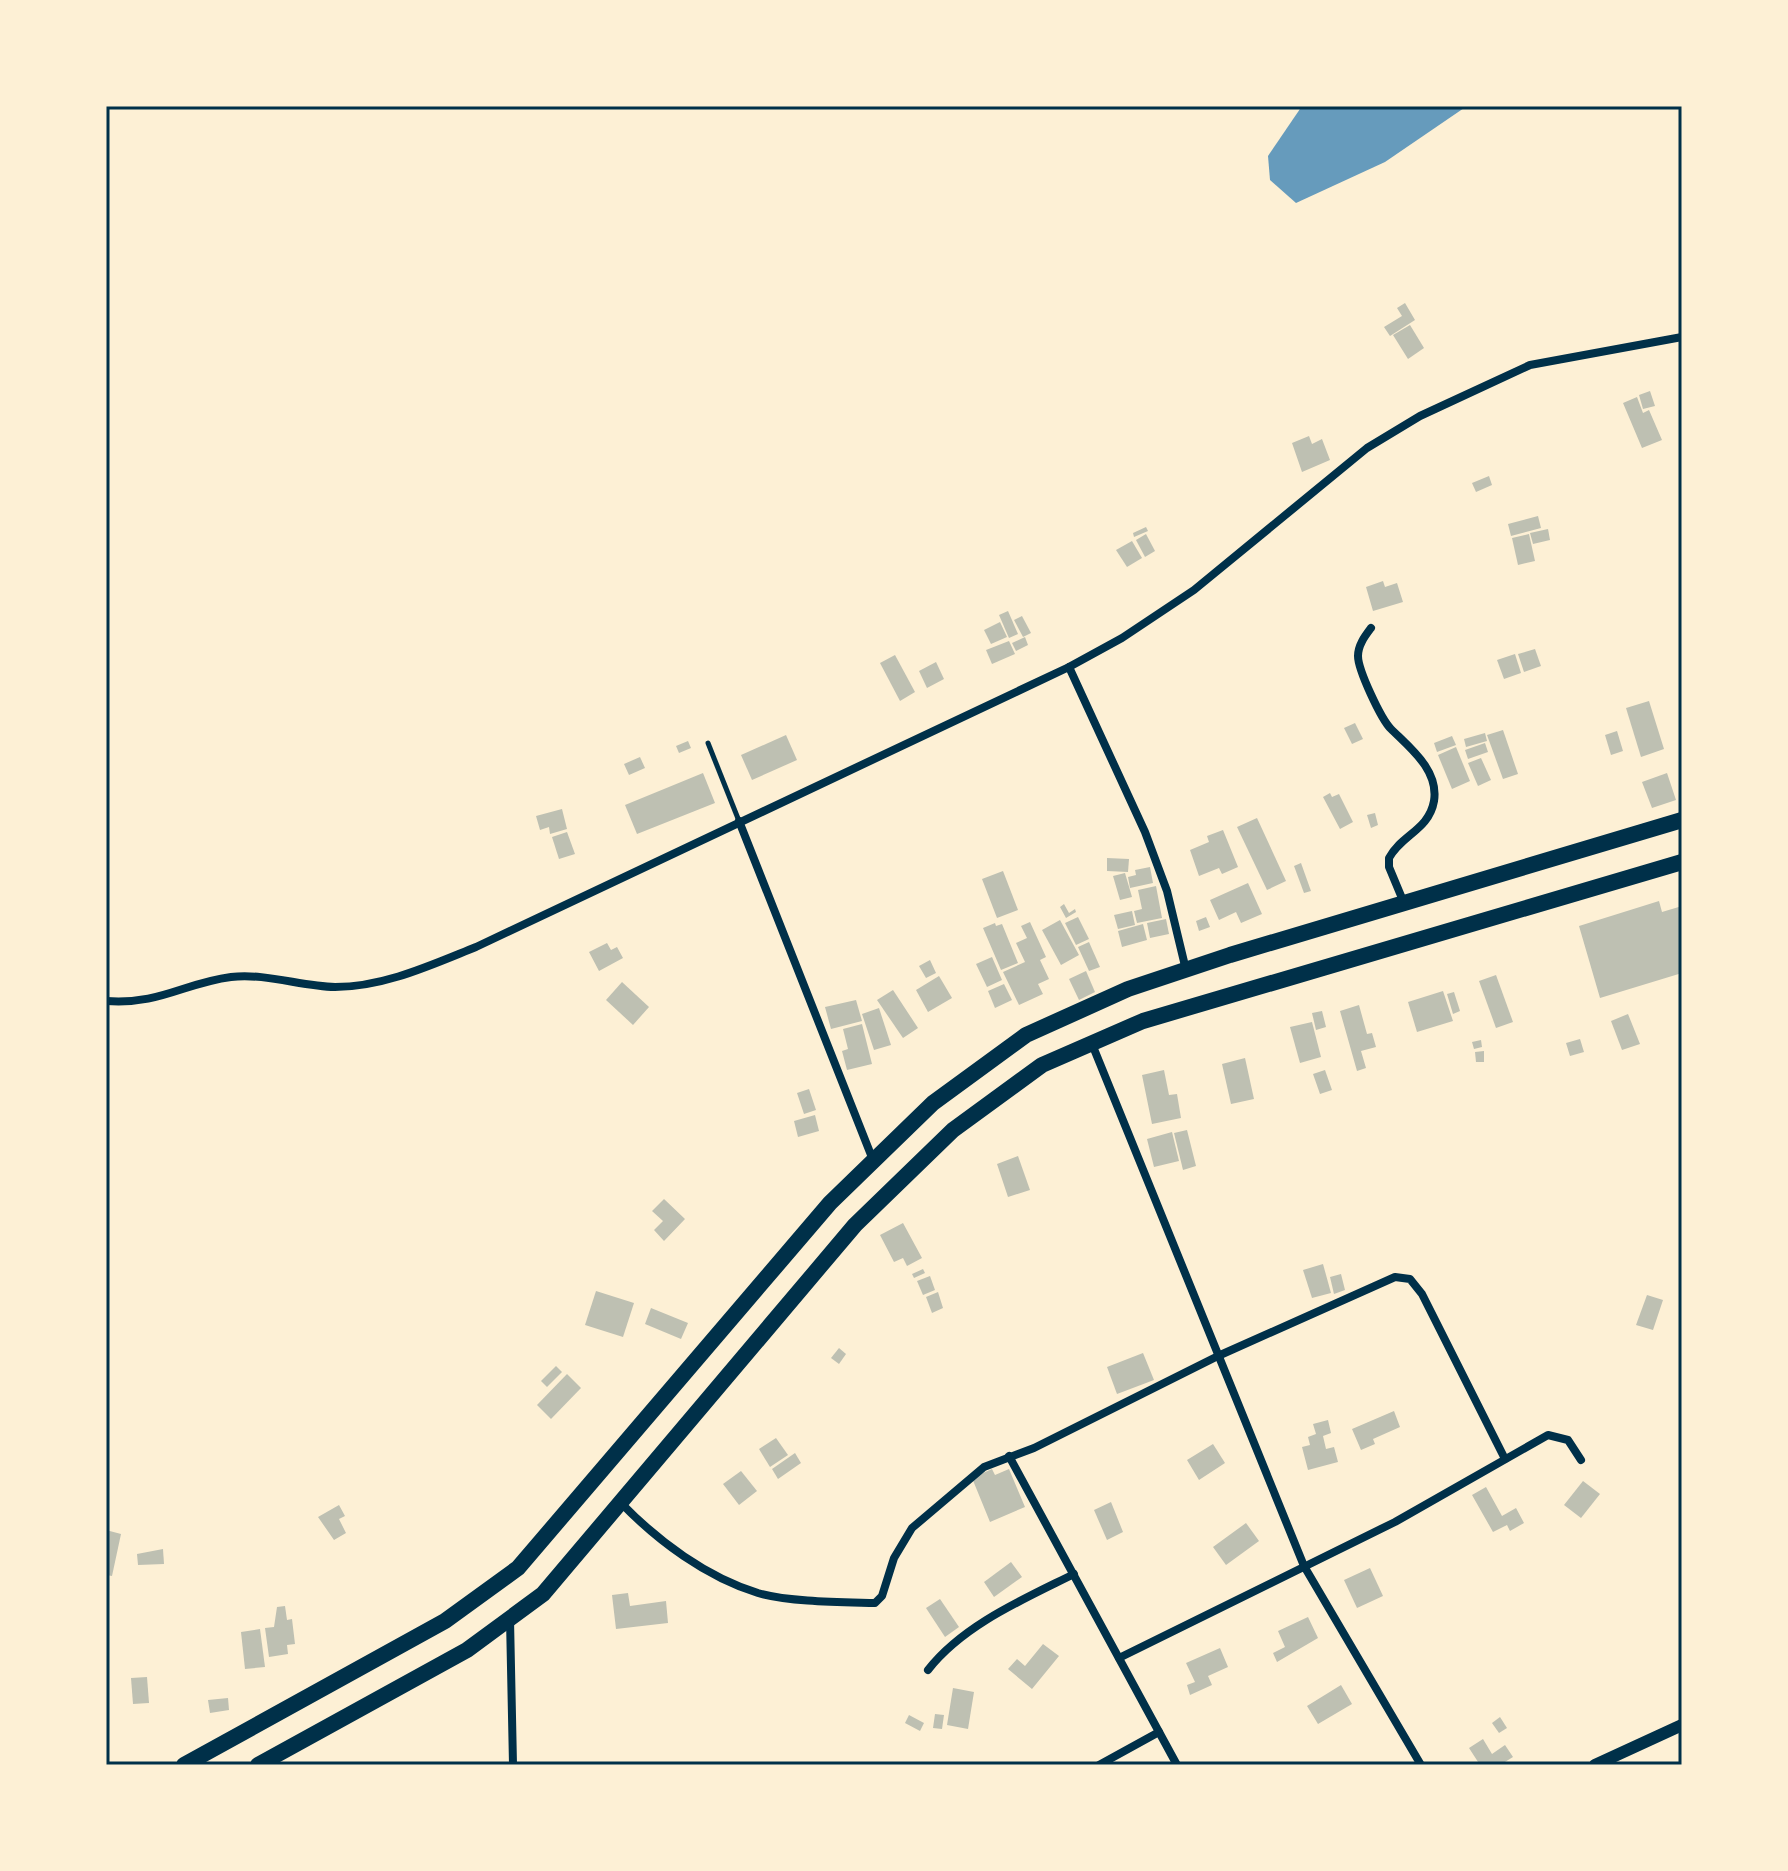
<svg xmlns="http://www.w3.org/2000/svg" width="1788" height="1871" font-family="Roboto,sans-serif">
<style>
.water{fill:#669bbc}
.building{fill:#bec0b2}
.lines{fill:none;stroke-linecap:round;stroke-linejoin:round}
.service{stroke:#003049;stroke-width:5}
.minor{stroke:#003049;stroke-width:8}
.tertiary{stroke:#003049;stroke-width:12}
.trunk{stroke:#003049;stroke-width:16}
.neatline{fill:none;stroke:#003049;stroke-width:3}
</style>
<rect width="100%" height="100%" fill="#fdf0d5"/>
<path class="water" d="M1302 106H1467L1385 162 1296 203 1270 180 1268 156Z"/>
<g class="building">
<path d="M1405 303 1415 320 1390 336 1384 327 1402 316 1397 308Z"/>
<path d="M1410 325 1424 348 1408 359 1393 335Z"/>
<path d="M1650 391 1655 406 1643 409 1639 395Z"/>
<path d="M1637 397 1643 413 1649 410 1662 440 1642 448 1623 403Z"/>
<path d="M1309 436 1312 444 1322 439 1330 460 1302 472 1292 443Z"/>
<path d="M1489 476 1492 485 1476 492 1472 483Z"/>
<path d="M1538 516 1541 528 1511 536 1508 524Z"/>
<path d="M1146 527 1148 531 1134 537 1133 533Z"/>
<path d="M1548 529 1550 540 1533 544 1530 533Z"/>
<path d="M1146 534 1155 551 1145 557 1136 540Z"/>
<path d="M1529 534 1535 561 1518 565 1512 538Z"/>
<path d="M1132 541 1142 558 1127 567 1116 550Z"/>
<path d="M1383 581 1385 587 1397 583 1403 602 1373 611 1366 587Z"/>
<path d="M1008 611 1018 634 1009 638 999 615Z"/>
<path d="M1022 616 1031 633 1023 637 1014 620Z"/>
<path d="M1000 622 1007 637 991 644 984 630Z"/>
<path d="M1025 637 1028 645 1016 651 1012 643Z"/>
<path d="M1009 641 1015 654 992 664 986 650Z"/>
<path d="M1535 649 1541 666 1524 672 1518 654Z"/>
<path d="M1515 654 1521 673 1504 679 1497 660Z"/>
<path d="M895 655 915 692 900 701 880 663Z"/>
<path d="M936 662 944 679 927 688 919 671Z"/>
<path d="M1649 701 1664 749 1641 757 1626 708Z"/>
<path d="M1355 723 1363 739 1352 744 1344 728Z"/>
<path d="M1503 730 1518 774 1503 779 1487 735Z"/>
<path d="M1617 731 1623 751 1611 755 1605 735Z"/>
<path d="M1485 733 1487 741 1466 747 1464 739Z"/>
<path d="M786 735 797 760 752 780 741 755Z"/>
<path d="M1452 736 1456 745 1437 752 1434 743Z"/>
<path d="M688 741 691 748 679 753 676 746Z"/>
<path d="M1485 743 1488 752 1468 759 1465 750Z"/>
<path d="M1456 747 1470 781 1452 789 1438 755Z"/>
<path d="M640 757 645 768 629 775 624 764Z"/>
<path d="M1481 758 1491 780 1478 786 1468 763Z"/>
<path d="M703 773 715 803 637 834 625 805Z"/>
<path d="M1667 773 1676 800 1652 808 1642 782Z"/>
<path d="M1330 793 1332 797 1339 794 1353 822 1340 829 1323 797Z"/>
<path d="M562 809 567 829 550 834 549 827 540 830 536 816Z"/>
<path d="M1375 813 1378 825 1371 828 1367 815Z"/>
<path d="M1257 818 1286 881 1267 890 1237 827Z"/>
<path d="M1223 830 1238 867 1222 874 1219 868 1199 876 1190 850 1209 842 1207 836Z"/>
<path d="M567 832 575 854 559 859 552 837Z"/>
<path d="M1107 858 1129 859 1128 872 1107 871Z"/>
<path d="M1301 863 1311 891 1304 893 1294 866Z"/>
<path d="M1150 867 1153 883 1130 888 1128 877 1136 875 1135 870Z"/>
<path d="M1003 871 1018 910 997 918 982 879Z"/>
<path d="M1125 873 1132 897 1120 900 1113 876Z"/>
<path d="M1248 883 1262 914 1241 923 1236 912 1219 920 1210 900Z"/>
<path d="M1156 886 1162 918 1137 923 1134 911 1142 909 1138 890Z"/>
<path d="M1659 901 1662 912 1682 906V973L1600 998 1579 926Z"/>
<path d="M1064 904 1069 913 1075 909 1076 912 1066 918 1060 907Z"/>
<path d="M1132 911 1135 925 1118 929 1114 915Z"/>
<path d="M1078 917 1089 939 1076 945 1065 923Z"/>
<path d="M1206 917 1210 927 1199 931 1196 921Z"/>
<path d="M1166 919 1169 934 1150 938 1147 923Z"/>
<path d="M1060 920 1079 955 1061 965 1042 930Z"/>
<path d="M1030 922 1046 957 1040 960 1049 979 1038 984 1043 994 1019 1005 1003 972 1025 962 1016 943 1027 938 1021 926Z"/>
<path d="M995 923 996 926 1002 924 1018 963 1001 970 983 928Z"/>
<path d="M1143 924 1147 940 1122 947 1118 931Z"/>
<path d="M1089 942 1100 967 1089 971 1078 947Z"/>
<path d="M607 943 611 950 617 947 623 958 599 971 589 952Z"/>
<path d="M992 957 1002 980 987 987 976 964Z"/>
<path d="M930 960 936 973 926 978 919 966Z"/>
<path d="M1086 971 1095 992 1079 1000 1069 979Z"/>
<path d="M1496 975 1513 1022 1496 1028 1479 981Z"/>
<path d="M939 976 952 998 928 1012 916 990Z"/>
<path d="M622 982 649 1007 633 1025 606 1000Z"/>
<path d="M1004 984 1012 1000 995 1008 988 991Z"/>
<path d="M893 990 918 1028 903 1038 877 1000Z"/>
<path d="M1443 991 1453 1021 1417 1032 1408 1002Z"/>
<path d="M1454 992 1460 1011 1453 1014 1447 994Z"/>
<path d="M856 1000 862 1021 831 1029 825 1007Z"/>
<path d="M1359 1005 1367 1034 1372 1033 1376 1047 1361 1051 1366 1068 1357 1071 1340 1011Z"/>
<path d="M879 1008 891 1045 874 1050 862 1014Z"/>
<path d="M1322 1011 1326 1027 1316 1030 1312 1013Z"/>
<path d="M1628 1014 1640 1044 1622 1050 1611 1021Z"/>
<path d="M1312 1022 1321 1057 1300 1063 1290 1027Z"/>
<path d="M862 1024 872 1064 847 1070 842 1051 848 1049 843 1029Z"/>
<path d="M1580 1039 1584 1052 1570 1056 1566 1043Z"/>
<path d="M1481 1040 1482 1047 1474 1049 1472 1042Z"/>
<path d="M1484 1051V1062H1476L1475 1052Z"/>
<path d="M1245 1058 1254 1099 1231 1104 1222 1064Z"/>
<path d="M1164 1070 1169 1095 1177 1094 1181 1118 1152 1124 1142 1075Z"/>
<path d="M1325 1070 1332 1090 1320 1094 1313 1074Z"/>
<path d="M809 1089 816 1110 804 1114 797 1093Z"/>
<path d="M815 1115 819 1131 798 1137 794 1121Z"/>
<path d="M1187 1130 1196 1166 1183 1170 1174 1133Z"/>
<path d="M1172 1132 1179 1161 1154 1167 1147 1139Z"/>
<path d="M1018 1156 1030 1190 1008 1197 997 1164Z"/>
<path d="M664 1199 685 1219 664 1241 654 1230 663 1221 652 1211Z"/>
<path d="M903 1223 922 1258 907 1266 903 1258 894 1262 880 1235Z"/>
<path d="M1323 1264 1331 1293 1312 1298 1303 1270Z"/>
<path d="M923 1269 925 1273 914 1278 912 1274Z"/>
<path d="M1341 1274 1345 1290 1334 1294 1330 1277Z"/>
<path d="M930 1276 935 1290 923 1295 917 1281Z"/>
<path d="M596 1291 634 1303 623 1337 585 1325Z"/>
<path d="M938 1292 943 1308 932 1313 926 1297Z"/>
<path d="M1647 1295 1663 1300 1653 1330 1636 1325Z"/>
<path d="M651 1308 688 1323 681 1339 645 1324Z"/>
<path d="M839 1348 846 1354 839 1364 831 1358Z"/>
<path d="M1143 1353 1154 1380 1117 1394 1107 1367Z"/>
<path d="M556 1366 562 1372 547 1387 541 1381Z"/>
<path d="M567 1374 581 1388 551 1419 537 1405Z"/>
<path d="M1394 1411 1400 1427 1373 1439 1375 1444 1361 1450 1352 1429Z"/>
<path d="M1328 1420 1331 1433 1323 1436 1326 1449 1334 1447 1338 1462 1308 1470 1302 1447 1310 1445 1308 1437 1316 1434 1313 1424Z"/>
<path d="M776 1438 788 1455 770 1467 759 1449Z"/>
<path d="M1213 1444 1225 1463 1199 1480 1187 1460Z"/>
<path d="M795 1453 801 1463 778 1479 772 1469Z"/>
<path d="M992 1469 995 1475 1009 1469 1025 1507 990 1522 972 1478Z"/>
<path d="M741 1471 757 1491 739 1505 723 1484Z"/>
<path d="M1583 1481 1600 1494 1581 1518 1564 1505Z"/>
<path d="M1486 1487 1502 1516 1516 1508 1524 1523 1510 1531 1507 1525 1493 1532 1472 1495Z"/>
<path d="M1111 1502 1123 1532 1107 1540 1094 1510Z"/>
<path d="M339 1505 345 1516 339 1519 346 1533 334 1540 318 1517Z"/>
<path d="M1246 1523 1259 1541 1226 1565 1213 1547Z"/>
<path d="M106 1530 121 1534 112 1576 106 1575Z"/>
<path d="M163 1549 164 1564 138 1565 137 1554Z"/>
<path d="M1011 1562 1022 1577 994 1597 984 1582Z"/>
<path d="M1370 1568 1383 1596 1357 1608 1344 1580Z"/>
<path d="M628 1593 630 1606 666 1601 668 1623 616 1629 612 1595Z"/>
<path d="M940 1599 959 1627 945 1637 926 1608Z"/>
<path d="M285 1606 287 1620 292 1619 295 1644 287 1645 288 1654 269 1657 265 1628 274 1627 277 1607Z"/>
<path d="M1308 1617 1318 1638 1277 1662 1273 1653 1285 1647 1278 1631Z"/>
<path d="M260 1629 265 1667 245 1669 241 1632Z"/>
<path d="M1043 1644 1059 1656 1032 1689 1008 1669 1017 1659 1025 1666Z"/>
<path d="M1220 1648 1228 1667 1208 1676 1212 1685 1190 1695 1187 1685 1195 1682 1186 1663Z"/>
<path d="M147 1677 149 1703 133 1704 131 1678Z"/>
<path d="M1341 1685 1352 1704 1318 1724 1307 1706Z"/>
<path d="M953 1688 974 1692 968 1729 947 1725Z"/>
<path d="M228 1698 229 1710 210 1713 208 1700Z"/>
<path d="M935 1714 944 1715 942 1729 933 1728Z"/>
<path d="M909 1715 924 1723 920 1731 905 1723Z"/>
<path d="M1500 1717 1507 1728 1499 1733 1492 1723Z"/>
<path d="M1483 1739 1492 1754 1505 1745 1513 1757 1500 1765H1480L1469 1748Z"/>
</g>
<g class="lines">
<path class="service" d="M708 743 739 821"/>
<g class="minor">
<path d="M1371 628C1365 636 1358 645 1358 656 1358 670 1381 719 1391 729 1410 748 1439 770 1434 801 1429 830 1401 835 1389 858V867L1404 903"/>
<path d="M1069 667 1145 832 1167 891 1186 970"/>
<path d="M739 821 873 1160"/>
<path d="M106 1001C160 1005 184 983 231 977 265 973 301 986 335 987 384 987 431 965 476 947L1069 667 1122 638 1194 590 1367 448 1420 416 1530 365 1682 337"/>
<path d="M1092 1044 1304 1566 1421 1765"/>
<path d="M1009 1456 1177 1765"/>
<path d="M621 1503C658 1541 706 1577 758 1593 790 1602 840 1602 875 1603L882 1596 894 1558 912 1528 984 1467 1034 1448 1218 1356 1395 1277 1410 1279 1422 1294 1505 1459"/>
<path d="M510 1619 513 1765"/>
<path d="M1119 1658 1395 1522 1548 1435 1568 1440 1581 1460"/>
<path d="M928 1670C963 1625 1024 1599 1074 1574"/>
<path d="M1099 1765 1159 1732"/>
</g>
<path class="tertiary" d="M1595 1765 1682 1725"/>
<g class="trunk">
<path d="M184 1765 445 1621 518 1568 830 1203 933 1103 1026 1035 1128 989 1230 955 1682 820"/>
<path d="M258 1765 467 1650 543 1594 855 1225 953 1130 1042 1065 1143 1021 1682 862"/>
</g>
</g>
<rect width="1788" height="1871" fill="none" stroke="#fdf0d5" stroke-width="216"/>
<rect x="108" y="108" width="1572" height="1655" class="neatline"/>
</svg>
